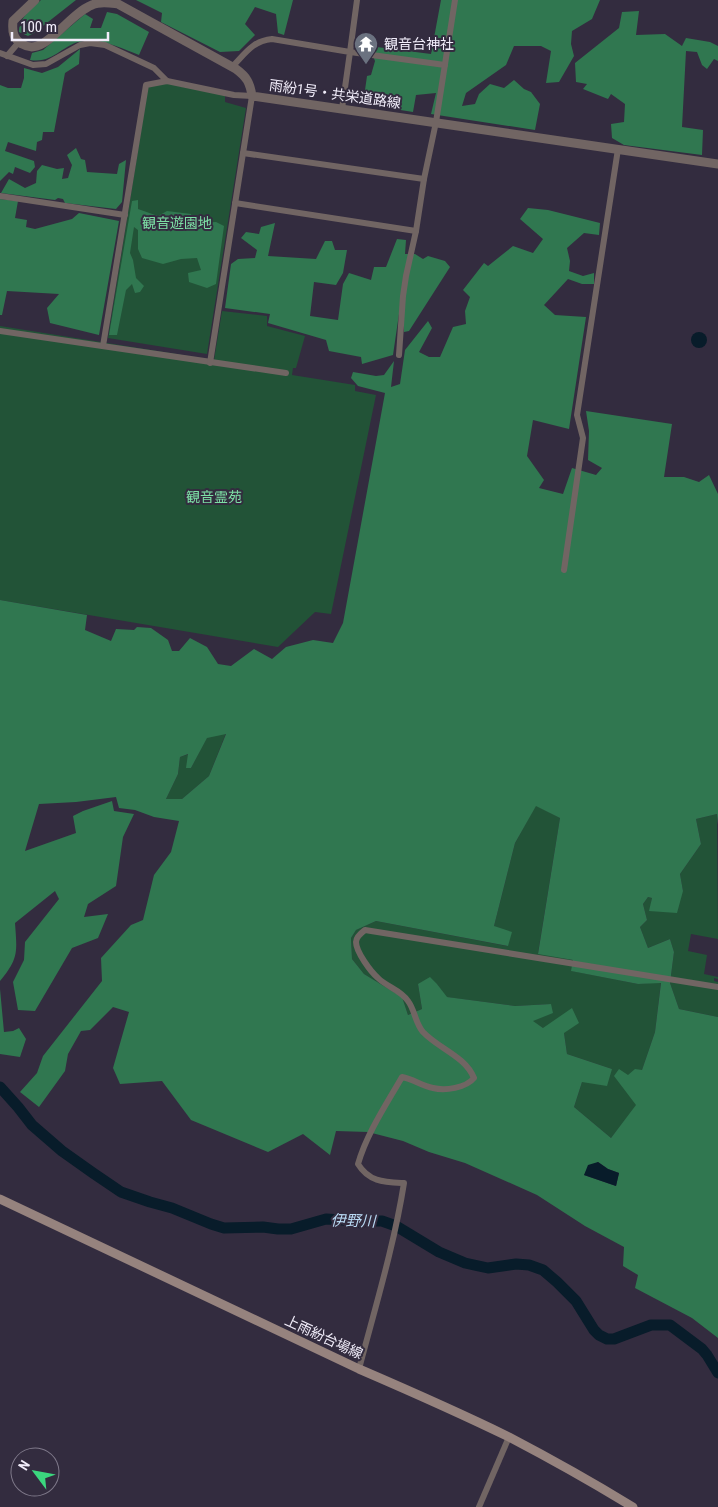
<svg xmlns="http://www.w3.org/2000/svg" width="718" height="1507" font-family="'Roboto Condensed','Noto Sans JP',sans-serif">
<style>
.green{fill:#225337}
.forest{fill:#307750;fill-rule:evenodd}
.water{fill:#081c2a}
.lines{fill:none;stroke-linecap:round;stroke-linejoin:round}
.river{stroke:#081c2a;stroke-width:11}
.minor{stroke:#716563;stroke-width:6}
.tertiary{stroke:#716563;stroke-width:9}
.secondary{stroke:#96837e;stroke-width:9}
.labels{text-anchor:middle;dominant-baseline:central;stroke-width:4;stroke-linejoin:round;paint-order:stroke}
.poi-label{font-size:14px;fill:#f1edfa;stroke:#332c3f;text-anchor:start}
.street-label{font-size:14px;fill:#f1edfa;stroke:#332c3f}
.park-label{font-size:14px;fill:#7ddfa5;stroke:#332c3f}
.water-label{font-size:15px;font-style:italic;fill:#b9daf4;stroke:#332c3f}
</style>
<rect width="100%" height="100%" fill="#332c3f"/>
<g class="green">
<path d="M168 83 225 95V102L246 108 207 354 108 338 148 87Z"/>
<path d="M222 311 267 316V326L305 336 296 368H293L292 375 355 385V391L376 395 331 614 315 612 278 647 0 600V326L214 360Z"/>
<path d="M226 733 209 776 182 799H166L178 774 180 757 189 754 191 768 207 737Z"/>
<path d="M536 805 560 818 538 953 573 960 572 971 638 984 661 982 655 1032 642 1070 637 1105 611 1138 574 1107 582 1082 612 1069 567 1054 564 1033 543 1028 532 1021 551 1004 515 1006 446 997 437 984H418L422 1009 408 1015 402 997 364 974 352 959 351 938 356 930 376 921 507 946 494 926 515 843Z"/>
<path d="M717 814 718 939 691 934 688 951 707 955 704 974 718 977V979L714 978V981L718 982V1017L679 1009 670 983 674 952 670 939 648 948 640 927 647 920 643 904 648 897 652 898 650 911 683 891 680 874 701 844 696 819Z"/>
</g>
<g class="forest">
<path d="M41 0H76L34 33 28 36 19 32C19 18 31 9 41 0Z"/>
<path d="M136 0H293L284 35 278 33 276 14 255 7 245 24 255 35 239 51 220 52 161 22 162 13Z"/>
<path d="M441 0H600L592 19 572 31 571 44 574 56 559 82 546 83 551 51 541 46H514L506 65 466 93 462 106 475 104 479 94 490 84 504 88 514 80 524 89 531 92 540 104 535 130 431 114 436 93 416 95 413 112 363 104 367 76 371 75 375 61 369 46 431 54Z"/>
<path d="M639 11 636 35 665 34 682 46 686 38 710 42 718 46V61L714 59 707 69 702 65 697 52 686 51 682 127 703 130 702 155 624 145 612 138 611 124 624 122 625 104 611 94 608 99 583 89 587 84 576 82 575 63 619 28 622 12Z"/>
<path d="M107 12 117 14 149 32 139 55C123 49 101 38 83 41 62 44 54 64 30 60L32 53 43 50 85 14 93 19 90 28H101Z"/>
<path d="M80 49 79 64 65 73 54 132H43L42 140 37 142 36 151 8 142 5 151 34 161 35 167 30 173 15 167 13 174 9 172 0 181V85L8 88H21L24 78V68L42 73 58 67Z"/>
<path d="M76 148 81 159 85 160 87 172 117 174 119 164 126 160 122 202 116 209 65 203 63 199 58 198 55 200 1 193 9 179 25 188 36 183 37 171 42 165 57 169 64 168 62 179 68 178 72 165 67 155Z"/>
<path d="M0 199 18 201 15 218 27 220 26 227 35 229 72 219 79 213 119 221 99 335 50 323 47 308 59 294 7 291 2 315H0Z"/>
<path d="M138 200V209L158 216 167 211 191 214 194 223 216 222 224 226 216 284 207 288 189 282 188 273 201 270 197 258 181 259 163 264 142 258 138 249V230L134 227 130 253 133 260 136 278 144 286 140 292 135 293 132 284 126 290 117 335H109L132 201Z"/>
<path d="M528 208 548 210 600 223 599 235 584 233 567 248 570 261 569 271 583 276 594 273V284H582L568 279 544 305 555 315 586 317 569 429 533 420 527 456 544 480 539 488 563 494 572 468 596 475 602 468 588 460 589 431 586 411 672 424 664 477H684L699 482 709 475 718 494V825L717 814 696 819 701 844 680 874 683 891 677 913 649 911 652 898 648 897 643 904 647 920 640 927 648 948 670 939 674 952 670 983 679 1009 718 1017V1338L692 1318 635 1288 638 1275 623 1266 624 1247 585 1226 537 1195 465 1163 429 1152 403 1141 368 1132 336 1131 330 1155 303 1134 268 1152 191 1120 162 1081 120 1084 113 1068 129 1012 113 1007 90 1030 81 1031 68 1054 65 1071 39 1107 20 1092 37 1073 43 1056 102 981 101 958 131 925 143 920 154 875 171 852 179 821 154 817 135 810 119 808 116 797 76 802 39 804 25 851 76 833 73 816 83 811 112 801 114 811 134 814 123 837 116 886 88 904 84 917 108 914 98 938 72 948 35 1011 18 1010 13 982 24 960 25 942 59 899 55 891 15 923C17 952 19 958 0 981V600L87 615 85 630 111 641 116 629 134 630 137 627 151 628 168 640 172 651H179L190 638 207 647 218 664 231 666 254 649 272 659 286 647 313 640 333 643 343 623 385 393 358 386 351 378 353 372 376 376 384 375 394 361 391 387 400 384 405 350 428 321 432 328 419 352 429 357H440L453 327 466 324 465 311 470 297 463 290 484 263 488 266 513 246 533 253 543 239 520 219ZM226 734 209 776 182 799H166L178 774 180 757 188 754 186 768H191L207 738ZM536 806 560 818 538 954 573 960 571 971 638 984 661 983 655 1032 642 1070 635 1069 628 1075 619 1069 614 1076 636 1105 611 1138 574 1107 582 1082 607 1086 612 1069 567 1054 564 1033 579 1023 572 1008 543 1028 533 1021 553 1013 551 1004 515 1006 447 997 437 984 430 977 418 984 422 1009 408 1015 402 997 364 974 352 959 351 938 356 930 376 921 508 946 512 932 494 926 515 843ZM598 1162 608 1169 619 1173 616 1186 584 1175Z"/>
<path d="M275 223 268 256 316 259 325 241H332L335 250H347L343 273 336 285 314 282 310 316 338 320 343 284 349 273 371 280 374 267H386L397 239 406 240 405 254H415L423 259 428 256 445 261 450 267 409 331 404 332V300L399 314 393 355 362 364 361 357 329 351 326 340 268 323 270 314 225 308 231 264 238 259 255 258 257 250 241 238 246 232 259 234 261 227Z"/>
<path d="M0 989 4 1032 13 1031 19 1028 26 1039 20 1057 0 1054Z"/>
</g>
<g class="water">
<circle cx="699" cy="340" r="8"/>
<path d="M598 1162 608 1169 619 1173 616 1186 584 1175 588 1165Z"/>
</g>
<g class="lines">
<path class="river" d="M0 1087 18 1107 32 1125 62 1151 93 1173 121 1192 150 1202 172 1208 211 1224 224 1228 263 1227 278 1229H291L326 1219 360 1221 361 1223 363 1221H382L396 1226 439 1252 465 1263 488 1268 516 1264 529 1265 543 1270 557 1282 576 1301 594 1330 599 1335 607 1339H614L651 1325H670L702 1349 707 1355 718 1373"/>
<g class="minor">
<path d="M357 0 350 52 445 65"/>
<path d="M0 53 33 65 46 64 80 45 90 43 105 45 154 68 167 81"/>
<path d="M7 56 19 42"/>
<path d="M232 67C245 54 252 41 272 39L350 52 342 109"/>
<path d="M243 153 424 179"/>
<path d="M0 196 125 215"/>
<path d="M235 203 416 231"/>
<path d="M0 331 286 373"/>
<path d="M103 346 146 85 167 81 234 95 252 96 210 363"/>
<path d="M399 355 403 296 406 276 416 231 424 179 436 122 455 0"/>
<path d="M564 570 583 438 577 415 618 149"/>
<path d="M359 1369C375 1308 394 1246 404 1183 384 1182 369 1182 358 1164 367 1133 386 1105 402 1077 413 1079 422 1086 433 1088 445 1091 466 1088 474 1078 465 1056 439 1049 423 1032 415 1023 415 1010 408 1001 401 990 387 987 378 978 371 972 356 952 356 942 356 937 361 933 365 930L718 987"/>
<path d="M479 1507 509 1437"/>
</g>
<path class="tertiary" d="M35 0 13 21C12 31 13 39 22 44 27 47 31 48 37 46 55 40 72 13 92 5 100 1 110 3 118 4L236 69C247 77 250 83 252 96L718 164"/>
<path class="secondary" d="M0 1199 359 1369C410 1391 460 1413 509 1437 551 1459 592 1482 633 1507"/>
</g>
<defs>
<g id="temple-pin" transform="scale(1.25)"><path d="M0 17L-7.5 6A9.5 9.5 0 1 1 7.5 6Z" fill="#6b7280" stroke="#332c3f"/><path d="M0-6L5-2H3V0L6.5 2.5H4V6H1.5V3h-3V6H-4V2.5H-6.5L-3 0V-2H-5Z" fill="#fff"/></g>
</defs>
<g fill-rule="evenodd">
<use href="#temple-pin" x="366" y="44"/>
</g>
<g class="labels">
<g class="poi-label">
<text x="384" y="44">観音台神社</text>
</g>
<g class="street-label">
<text transform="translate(335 94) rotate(8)">雨紛1号・共栄道路線</text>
<text transform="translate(324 1337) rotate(25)">上雨紛台場線</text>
</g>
<g class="park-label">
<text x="177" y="223">観音遊園地</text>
<text x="214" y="497">観音霊苑</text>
</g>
<g class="water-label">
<text transform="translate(353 1221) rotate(1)">伊野川</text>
</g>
</g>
<g transform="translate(35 1472) rotate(302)"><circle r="24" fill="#332c3f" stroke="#7f798a"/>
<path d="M0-4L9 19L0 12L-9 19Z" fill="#3bd77e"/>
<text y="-8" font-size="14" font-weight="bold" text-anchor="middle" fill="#f1edfa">N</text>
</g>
<path d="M12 32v8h96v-8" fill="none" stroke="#f1edfa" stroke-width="2.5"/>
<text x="20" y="32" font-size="15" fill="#f1edfa" stroke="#332c3f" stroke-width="4" paint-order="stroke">100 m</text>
</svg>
